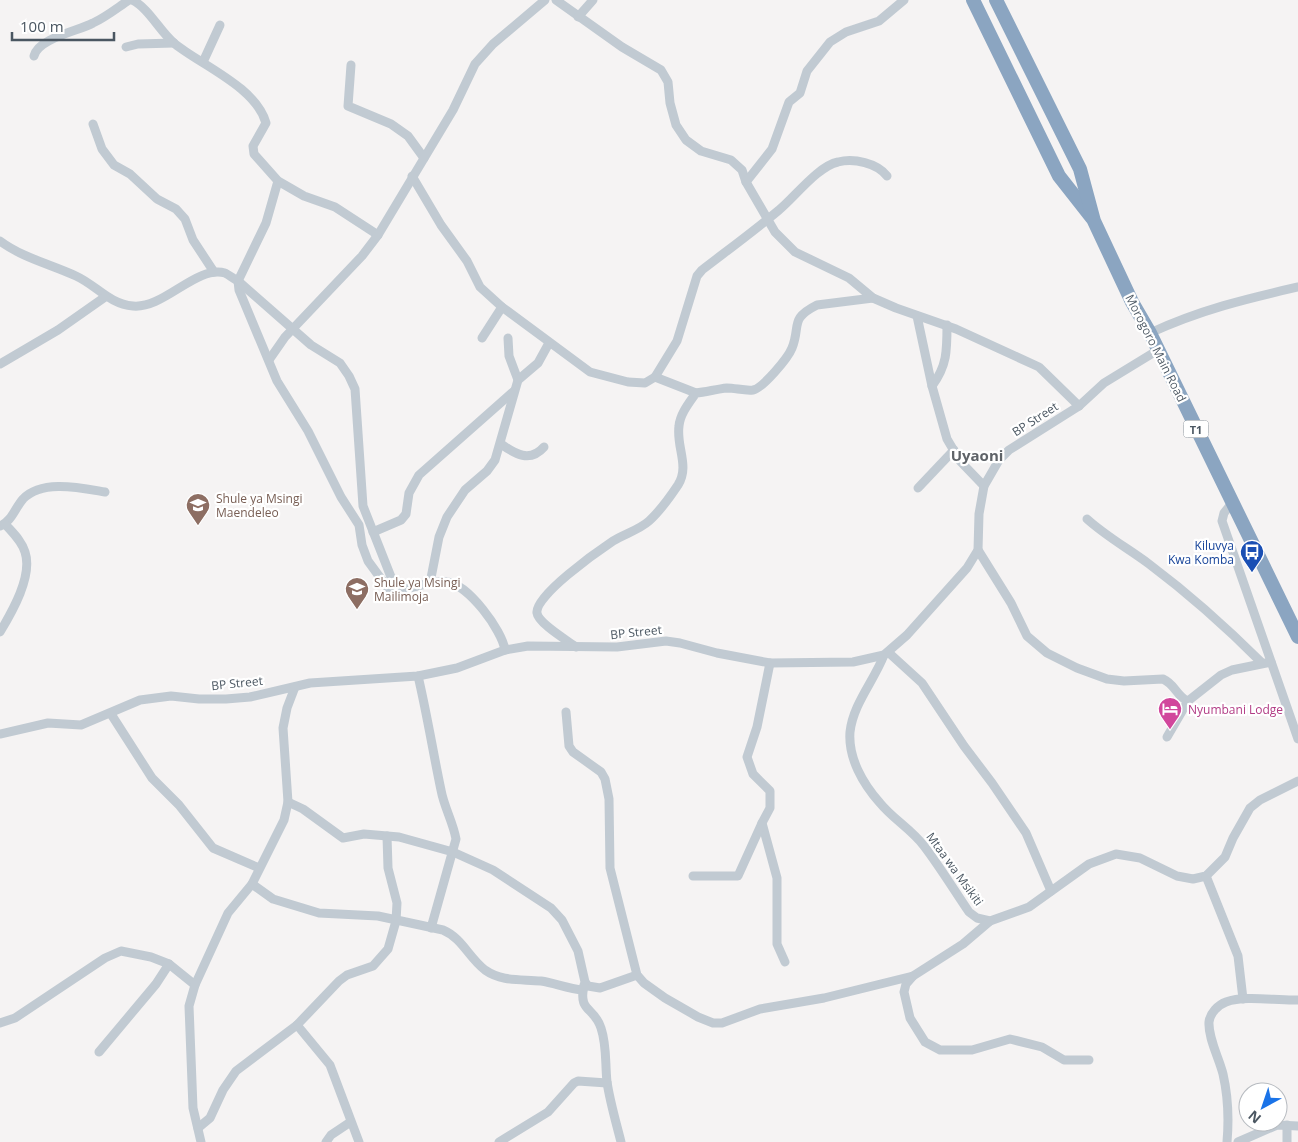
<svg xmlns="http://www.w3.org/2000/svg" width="1298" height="1142" font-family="'Open Sans',sans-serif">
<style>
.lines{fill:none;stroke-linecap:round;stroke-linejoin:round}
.minor{stroke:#c1cad2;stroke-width:9}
.highway{stroke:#8ba5c1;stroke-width:14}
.labels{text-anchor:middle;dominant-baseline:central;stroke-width:4.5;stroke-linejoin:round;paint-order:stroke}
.shield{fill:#fff;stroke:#808990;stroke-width:1}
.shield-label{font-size:11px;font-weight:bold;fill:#4a5661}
.street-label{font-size:12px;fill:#4a5661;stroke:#fff}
.education-label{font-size:12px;fill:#785e54;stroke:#fff;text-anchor:start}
.transit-label{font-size:12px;fill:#164399;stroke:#fff;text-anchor:end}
.hotel-label{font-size:12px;fill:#b23c85;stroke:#fff;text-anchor:start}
.quarter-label{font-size:15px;font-weight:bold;fill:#5f6368;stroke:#fff}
</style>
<rect width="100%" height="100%" fill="#f5f3f3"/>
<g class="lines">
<g class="minor">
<path d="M132 0C149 8 160 32 175 44 201 65 256 87 266 123L253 146 254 154 278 181 304 196 335 207 378 235"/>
<path d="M556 0 622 47 661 70 668 82 670 103 676 125 686 140 701 151 731 160 742 170 746 182 775 232 795 252 849 278 873 298 896 308 956 329 1039 367 1079 406"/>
<path d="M578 17 593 0"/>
<path d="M126 47 138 44 174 43"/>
<path d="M34 56C38 38 79 31 93 23 106 17 117 8 129 0"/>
<path d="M203 62 220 25"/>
<path d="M351 65 348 106 391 124 408 136 424 158"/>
<path d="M93 124 102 149 114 165 130 174 157 199 176 209 185 219 193 240 214 272"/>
<path d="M412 176 441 225 467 261 480 287 502 307 590 372 628 382 645 383 655 377 696 393"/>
<path d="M278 181 266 223 238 281 239 290 277 381 308 431 341 497 359 525 362 545 368 561 387 587 394 591 401 589"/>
<path d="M746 182 772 149 789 102 800 93 807 71 830 42 846 32 879 21 904 0"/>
<path d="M0 241C23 258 50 264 76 276 96 285 109 304 133 306 164 309 196 265 225 273 229 275 234 279 238 281L311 345 340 363 349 376 355 389 363 506 391 577 401 589C417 588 431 580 447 582 468 584 502 630 505 650"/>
<path d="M917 316 932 386 947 439 960 461 984 486"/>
<path d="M1150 333C1200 310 1245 299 1298 287"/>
<path d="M482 338 502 307"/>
<path d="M508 338 509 356 518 380"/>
<path d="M269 360 285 337 362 256 378 235 453 110 475 64 493 44 545 0"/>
<path d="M0 364 58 330 105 297"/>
<path d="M655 377 677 341 697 276 702 270C728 250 754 231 779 210 794 198 818 166 838 162 854 158 877 163 887 176"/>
<path d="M932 386C947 366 947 351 947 325"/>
<path d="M501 444C515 454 530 463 544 447"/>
<path d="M918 488 954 450"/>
<path d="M1232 503 1224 513 1222 521 1298 739"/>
<path d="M1087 519C1107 537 1129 549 1149 564 1189 594 1227 628 1262 663"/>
<path d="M0 526C12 521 15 508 23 499 42 479 81 488 105 492"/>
<path d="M373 532 401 520 406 514 409 493 419 475 514 391"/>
<path d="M978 550 1011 603 1027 636 1047 653 1077 668 1107 679 1124 681 1163 679C1175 684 1177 697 1188 701L1221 675 1232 670 1271 662"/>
<path d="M430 583 439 537 447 517 465 490 487 471 495 460 518 380 538 363 549 343"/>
<path d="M0 632C12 612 33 576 25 552 22 541 12 532 5 524"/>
<path d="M576 647C568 641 538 623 537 613 534 596 598 551 613 541 624 534 639 530 649 521 660 511 670 497 678 485 690 466 676 447 679 426 680 414 689 403 696 393 706 392 717 389 727 388 735 388 745 391 753 390 763 388 788 358 792 348 801 326 789 319 817 305L873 298"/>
<path d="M888 652 922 683 964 746 992 783 1026 833 1051 891"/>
<path d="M884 655C874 681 853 704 850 732 848 758 863 784 880 803 893 819 911 829 924 846 940 867 954 890 969 912L977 918 990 921 1029 907 1089 864 1116 854 1140 858 1177 876 1193 879 1206 876 1225 857 1233 838 1250 808 1260 800 1298 781"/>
<path d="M770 663 757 727 747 757 753 774 770 791V808L762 823 777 878V944L785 962"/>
<path d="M418 676C427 714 433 752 441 790 444 807 453 822 456 839L431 928"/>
<path d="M566 712 569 746 573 752 601 772 605 779 609 799 610 868 637 975 644 983 665 998 698 1017 713 1023H722L760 1009 824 998 913 976 963 944 990 921"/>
<path d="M111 714 152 778 179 805 213 848 259 868"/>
<path d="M0 734 48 723 81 725 140 700 171 696 199 699H226L250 697 310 683 418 676 457 668 505 650 528 646 617 647 666 641 680 643 717 653 770 663 853 662 884 655 907 635 967 568 978 550 979 514 984 486 999 460 1009 450 1079 406 1104 383 1158 350"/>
<path d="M1167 737 1188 701"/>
<path d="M288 802 303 809 343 838 364 834 399 837 453 852 493 870 551 908 562 920 578 951 585 982 588 986 600 988 637 975"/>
<path d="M693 876H738L762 823"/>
<path d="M1206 876 1238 956 1243 999"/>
<path d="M252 884 273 899 319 913 378 916 443 930C462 938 469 958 485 970 502 982 521 979 541 981 555 983 568 989 583 990"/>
<path d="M913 976 906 984 904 992 910 1018 925 1042 940 1050H972L1010 1039 1042 1047 1064 1060H1089"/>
<path d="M584 985C578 1013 594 1006 601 1028 607 1046 605 1063 607 1082 610 1102 616 1122 621 1142"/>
<path d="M0 1023 15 1018 105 958 121 951 151 957 169 964 195 985"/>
<path d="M297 1025 330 1065 359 1142"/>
<path d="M99 1052 156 984 169 964"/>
<path d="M198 1128 210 1118 223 1090 236 1071 297 1025 339 981 347 975 373 966 388 949 396 921 397 903 388 868 387 836"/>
<path d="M201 1142 193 1108 189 1006 195 985 228 913 252 884 284 820 288 802 283 728 287 708 295 687"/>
<path d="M326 1142 331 1135 349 1123"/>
<path d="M499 1142 548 1112 574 1083 578 1081 607 1083"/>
<path d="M1227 1142C1229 1119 1228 1096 1223 1074 1219 1058 1208 1038 1209 1022 1210 1013 1218 1005 1226 1002 1246 995 1276 1001 1298 1000"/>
<path d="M1238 1142 1277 1125 1298 1126"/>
<path d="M1287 1142V1125"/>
</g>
<g class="highway">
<path d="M973 0 1059 176 1092 218"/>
<path d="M996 0 1080 169 1094 221 1132 302 1150 333 1298 637"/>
</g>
</g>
<defs>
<g id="school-pin" transform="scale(1.25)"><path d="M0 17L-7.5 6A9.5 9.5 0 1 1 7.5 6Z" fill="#8d6e63" stroke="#fff"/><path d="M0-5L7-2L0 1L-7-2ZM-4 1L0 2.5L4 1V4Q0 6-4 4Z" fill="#fff"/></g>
<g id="bus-pin" transform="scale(1.25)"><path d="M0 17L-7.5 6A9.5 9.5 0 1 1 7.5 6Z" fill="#1a4fb4" stroke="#fff"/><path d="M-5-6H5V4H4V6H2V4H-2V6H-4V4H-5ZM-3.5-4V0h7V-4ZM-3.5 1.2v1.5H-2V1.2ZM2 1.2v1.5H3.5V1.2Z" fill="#fff"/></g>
<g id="hotel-pin" transform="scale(1.25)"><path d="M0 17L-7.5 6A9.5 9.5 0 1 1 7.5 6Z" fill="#d1479c" stroke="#fff"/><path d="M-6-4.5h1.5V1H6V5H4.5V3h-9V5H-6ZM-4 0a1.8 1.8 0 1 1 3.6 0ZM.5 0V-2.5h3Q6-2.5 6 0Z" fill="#fff"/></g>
</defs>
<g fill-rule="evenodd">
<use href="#school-pin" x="198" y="505"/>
<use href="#bus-pin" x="1252" y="552"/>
<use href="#school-pin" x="357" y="589"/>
<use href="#hotel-pin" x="1170" y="709"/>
</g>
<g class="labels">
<rect class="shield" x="1183.5" y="420.5" width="25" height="17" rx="4"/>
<g class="shield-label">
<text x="1196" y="429">T1</text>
</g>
<g class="street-label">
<text transform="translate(1156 348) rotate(63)">Morogoro Main Road</text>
<text transform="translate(1035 419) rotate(-33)">BP Street</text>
<text transform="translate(636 632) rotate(-6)">BP Street</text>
<text transform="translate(237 683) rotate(-6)">BP Street</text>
<text transform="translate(955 869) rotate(54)">Mtaa wa Msikiti</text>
</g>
<g class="education-label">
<text x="216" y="498">Shule ya Msingi<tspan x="216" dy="14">Maendeleo</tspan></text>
<text x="374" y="582">Shule ya Msingi<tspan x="374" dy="14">Mailimoja</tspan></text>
</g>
<g class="transit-label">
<text x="1234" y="545">Kiluvya<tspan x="1234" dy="14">Kwa Komba</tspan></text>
</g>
<g class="hotel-label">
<text x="1188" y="709">Nyumbani Lodge</text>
</g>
<g class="quarter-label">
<text x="977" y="455">Uyaoni</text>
</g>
</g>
<g transform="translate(1263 1107) rotate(220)"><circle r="24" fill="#ffffff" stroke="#b7bbc0"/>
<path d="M0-4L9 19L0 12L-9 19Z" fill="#1a73e8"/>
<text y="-8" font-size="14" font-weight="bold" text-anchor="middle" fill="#4a5661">N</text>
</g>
<path d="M12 32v8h102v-8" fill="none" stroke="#4a5661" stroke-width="2.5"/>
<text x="20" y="32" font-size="15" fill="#4a5661" stroke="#ffffff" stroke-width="4" paint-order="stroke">100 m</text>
</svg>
